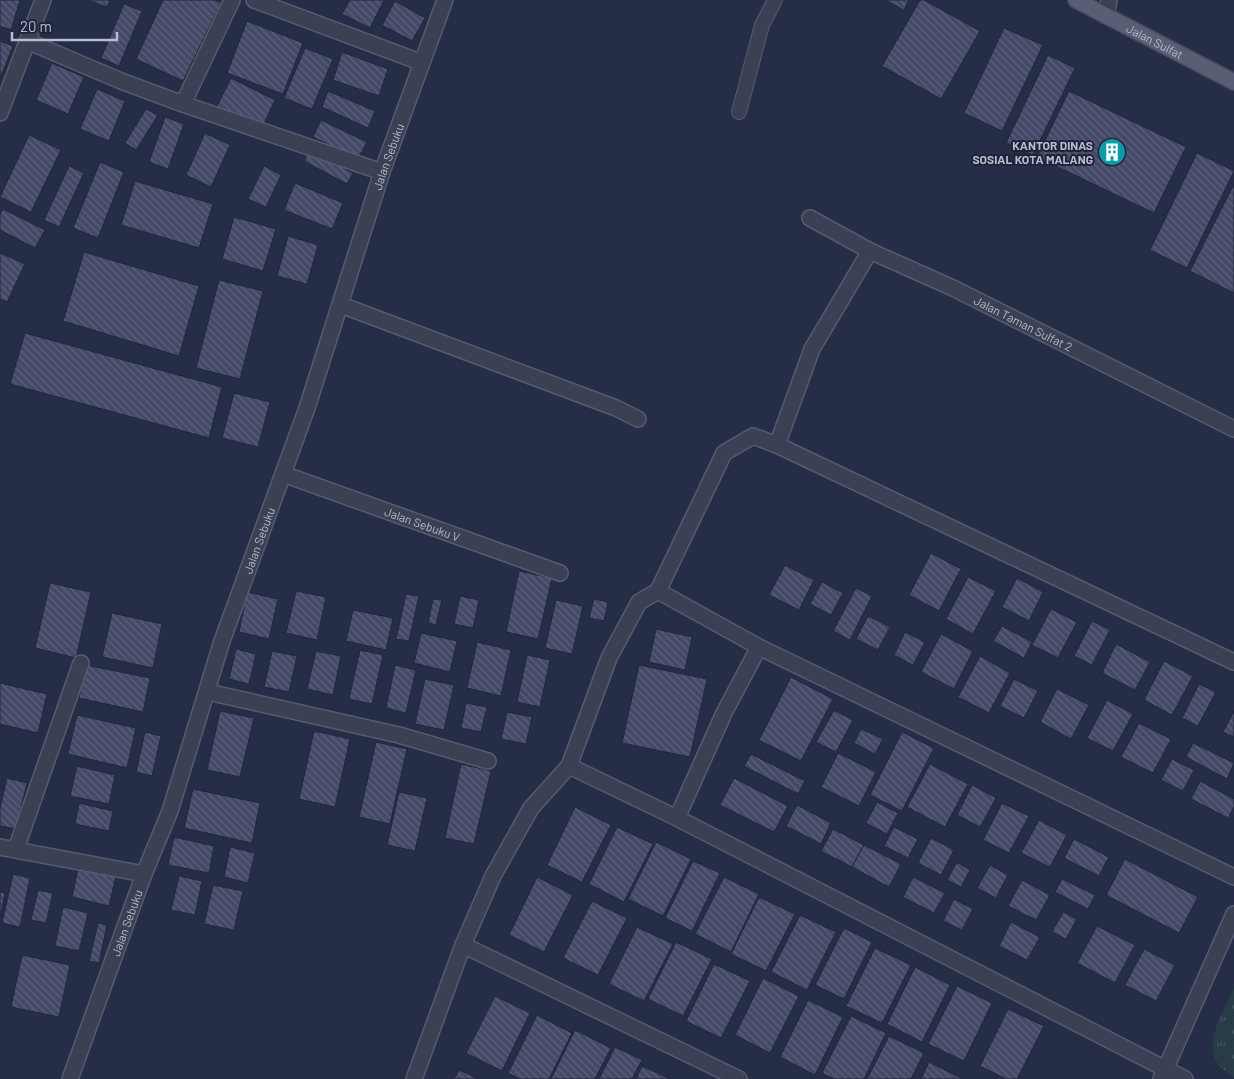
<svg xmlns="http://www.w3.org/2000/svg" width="1234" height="1079" font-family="Barlow,sans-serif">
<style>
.park{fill:url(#park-tufts)}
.building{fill:url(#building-back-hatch);stroke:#21263d}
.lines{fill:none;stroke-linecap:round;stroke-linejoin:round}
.lane-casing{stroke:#565b70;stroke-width:16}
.street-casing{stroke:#565b70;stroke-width:18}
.primary-casing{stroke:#44495e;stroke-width:18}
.lane{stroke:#3b4055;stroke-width:14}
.street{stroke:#3b4055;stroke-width:15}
.primary{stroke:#595e75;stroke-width:15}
.labels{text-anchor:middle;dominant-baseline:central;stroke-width:4;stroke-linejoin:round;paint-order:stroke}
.street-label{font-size:12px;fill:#b9bcce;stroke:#1f243b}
.poi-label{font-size:12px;font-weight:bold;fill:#b9bcce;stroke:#1f243b;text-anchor:end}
</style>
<defs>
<pattern id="park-tufts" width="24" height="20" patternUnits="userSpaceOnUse" patternTransform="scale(1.25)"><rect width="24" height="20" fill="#283c47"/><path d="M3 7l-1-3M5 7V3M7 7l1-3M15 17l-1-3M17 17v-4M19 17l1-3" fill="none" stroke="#455660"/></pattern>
<pattern id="building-back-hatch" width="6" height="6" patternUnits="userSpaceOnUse" patternTransform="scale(1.25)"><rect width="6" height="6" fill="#434966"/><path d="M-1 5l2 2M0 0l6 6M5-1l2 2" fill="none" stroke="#5c617b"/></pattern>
</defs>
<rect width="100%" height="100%" fill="#262d46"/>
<path class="park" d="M1234 988V1077C1193 1055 1221 1019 1234 988Z"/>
<g class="building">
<path d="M0 0H20L11 30 0 26Z"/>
<path d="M87 0H110L107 7Z"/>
<path d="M163 0H215L221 3 183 81 136 59Z"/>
<path d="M350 0H384L370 28 342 14Z"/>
<path d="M885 0H909L904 10Z"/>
<path d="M920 0H924L980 31 941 99 882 66Z"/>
<path d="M395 1 425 18 412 41 382 25Z"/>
<path d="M124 4 142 11 119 66 101 58Z"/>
<path d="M247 21 303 43 283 94 227 73Z"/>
<path d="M1004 28 1043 45 1002 131 964 113Z"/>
<path d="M0 41 13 46 1 76H0Z"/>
<path d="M305 48 333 59 312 109 284 98Z"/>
<path d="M342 52 388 69 379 96 333 80Z"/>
<path d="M1048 55 1075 68 1033 155 1006 143Z"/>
<path d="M52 63 84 77 68 114 36 100Z"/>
<path d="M231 78 275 100 262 128 217 106Z"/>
<path d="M97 89 125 101 109 141 80 129Z"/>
<path d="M328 91 375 111 368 128 322 107Z"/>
<path d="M1069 91 1186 147 1154 213 1037 157Z"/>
<path d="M146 109 158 115 136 150 125 143Z"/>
<path d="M165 117 184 124 168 169 149 162Z"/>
<path d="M321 120 367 142 358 159 313 137Z"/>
<path d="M205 133 230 145 211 187 186 175Z"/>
<path d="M29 135 61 150 31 212 0 197Z"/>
<path d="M310 150 353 173 347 184 304 161Z"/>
<path d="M1197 153 1234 171 1187 268 1150 250Z"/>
<path d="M100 162 124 172 98 238 73 228Z"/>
<path d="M69 166 84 173 59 227 44 220Z"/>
<path d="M264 166 281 175 266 207 248 199Z"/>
<path d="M135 181 213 204 199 248 121 225Z"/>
<path d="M295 183 343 203 332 229 284 210Z"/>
<path d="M1234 184V293L1190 271Z"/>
<path d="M3 209 45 230 35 248 0 230V214Z"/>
<path d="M234 217 276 229 263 271 222 259Z"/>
<path d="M288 236 318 245 307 284 277 276Z"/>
<path d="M84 252 199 286 179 356 63 321Z"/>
<path d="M0 253 25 264 7 302 0 299Z"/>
<path d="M219 280 263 291 240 379 196 368Z"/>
<path d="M25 333 222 387 209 438 10 384Z"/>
<path d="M234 393 270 402 258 447 222 438Z"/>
<path d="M931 553 961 569 939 611 909 595Z"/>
<path d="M785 565 814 580 799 610 769 595Z"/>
<path d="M519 571 552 578 538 639 506 632Z"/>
<path d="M968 577 996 591 973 634 946 619Z"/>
<path d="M1017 578 1043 592 1029 621 1002 607Z"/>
<path d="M822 582 843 593 831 615 810 604Z"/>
<path d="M50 583 91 592 76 658 35 648Z"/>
<path d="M856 588 872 596 850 640 833 631Z"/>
<path d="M296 591 326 597 317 640 286 633Z"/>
<path d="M247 592 278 599 269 639 239 632Z"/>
<path d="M406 594 419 596 409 641 396 639Z"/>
<path d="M460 596 479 600 473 628 454 624Z"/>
<path d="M433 599 442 600 436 625 428 623Z"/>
<path d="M594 599 608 602 604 621 589 618Z"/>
<path d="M556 600 583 606 572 654 545 648Z"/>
<path d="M1051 609 1077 622 1058 658 1032 645Z"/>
<path d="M353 610 393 618 386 650 346 641Z"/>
<path d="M112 613 162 624 153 668 102 657Z"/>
<path d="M868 616 890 627 878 650 856 639Z"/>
<path d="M1092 621 1110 630 1092 665 1074 656Z"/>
<path d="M1002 626 1032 642 1024 658 993 641Z"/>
<path d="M656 629 692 637 685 670 649 662Z"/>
<path d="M905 632 925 642 913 665 894 655Z"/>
<path d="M421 633 457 641 450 672 414 663Z"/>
<path d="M941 634 973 651 954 689 921 672Z"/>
<path d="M477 642 511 650 501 696 467 688Z"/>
<path d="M1116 644 1150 662 1135 690 1102 673Z"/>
<path d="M236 649 256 654 249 684 229 679Z"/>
<path d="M360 650 383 655 372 704 349 699Z"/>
<path d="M272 651 297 656 289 692 264 687Z"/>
<path d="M316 651 341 656 333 695 307 689Z"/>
<path d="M527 655 550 660 540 707 517 702Z"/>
<path d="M980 656 1010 673 989 713 958 697Z"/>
<path d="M1164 661 1193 676 1172 715 1144 700Z"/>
<path d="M86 665 150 678 143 712 79 698Z"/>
<path d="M395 665 416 670 406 713 386 708Z"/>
<path d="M639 665 707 679 690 757 622 743Z"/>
<path d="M791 677 833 699 801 761 759 740Z"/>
<path d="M425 679 454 685 444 730 415 724Z"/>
<path d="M1014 679 1038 691 1024 718 1000 706Z"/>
<path d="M0 683 47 694 38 733 0 724Z"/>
<path d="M1199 684 1216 692 1198 726 1182 718Z"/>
<path d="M1057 689 1089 705 1071 739 1040 722Z"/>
<path d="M1107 700 1133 714 1113 751 1087 738Z"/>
<path d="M466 703 487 707 481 732 461 728Z"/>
<path d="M834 710 853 720 836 752 816 742Z"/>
<path d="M220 711 254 718 240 777 207 770Z"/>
<path d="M1234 711V737L1223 732Z"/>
<path d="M507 712 532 717 526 744 501 739Z"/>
<path d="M77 715 136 728 127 768 68 754Z"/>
<path d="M1139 723 1171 739 1153 773 1121 757Z"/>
<path d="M861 729 883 739 875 754 854 743Z"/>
<path d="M314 731 350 739 335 807 299 799Z"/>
<path d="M145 732 161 736 152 776 136 772Z"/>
<path d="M902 732 934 748 902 811 870 795Z"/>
<path d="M376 742 407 749 390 824 359 817Z"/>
<path d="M1193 743 1234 763 1227 779 1186 757Z"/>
<path d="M838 753 876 772 859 806 821 787Z"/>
<path d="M751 754 805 781 798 794 744 766Z"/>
<path d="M1172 759 1194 770 1183 791 1161 780Z"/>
<path d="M461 764 491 771 474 844 445 838Z"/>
<path d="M930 764 968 784 945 827 907 807Z"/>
<path d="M77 766 115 775 109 804 70 796Z"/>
<path d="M7 778 27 783 16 829 0 826V808Z"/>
<path d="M734 778 788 806 774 832 720 805Z"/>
<path d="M1200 781 1234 799V807L1228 818 1191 799Z"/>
<path d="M972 785 996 798 980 827 957 815Z"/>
<path d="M193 789 260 803 252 843 184 828Z"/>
<path d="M399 792 427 798 415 851 387 845Z"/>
<path d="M877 802 898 813 887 834 866 823Z"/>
<path d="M79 803 113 811 109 831 75 824Z"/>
<path d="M1002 803 1029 816 1009 853 983 840Z"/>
<path d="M797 805 831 823 821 844 786 826Z"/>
<path d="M575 807 611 825 582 882 547 865Z"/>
<path d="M1039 820 1067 835 1050 867 1021 853Z"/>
<path d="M617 827 653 844 624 902 589 884Z"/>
<path d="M894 827 918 839 908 858 884 846Z"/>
<path d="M833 829 864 845 852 867 821 851Z"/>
<path d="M174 837 214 846 209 873 168 865Z"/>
<path d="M931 838 954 850 941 875 918 863Z"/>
<path d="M1074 839 1109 857 1099 876 1064 858Z"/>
<path d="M656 842 691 859 663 916 628 899Z"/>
<path d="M864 845 901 864 889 887 852 867Z"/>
<path d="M230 847 255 853 248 883 224 877Z"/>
<path d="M1125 859 1198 897 1179 933 1106 895Z"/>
<path d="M693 861 720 873 692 931 665 918Z"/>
<path d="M957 862 970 870 961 887 947 880Z"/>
<path d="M79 864 117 872 109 906 72 897Z"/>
<path d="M990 865 1008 875 996 898 977 888Z"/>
<path d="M13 874 30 878 20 927 2 923Z"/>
<path d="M179 876 202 881 195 915 171 910Z"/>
<path d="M537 877 573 895 544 952 509 935Z"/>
<path d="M724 877 759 894 731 952 695 934Z"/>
<path d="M913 877 945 893 934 913 903 897Z"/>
<path d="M1062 879 1095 895 1088 909 1055 892Z"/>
<path d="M1022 880 1050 895 1036 920 1008 906Z"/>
<path d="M213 885 243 891 234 930 204 924Z"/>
<path d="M38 890 53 893 46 923 31 920Z"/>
<path d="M0 892 5 893 0 918Z"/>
<path d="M759 897 795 914 766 971 731 954Z"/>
<path d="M954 899 973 909 962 930 943 921Z"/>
<path d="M592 901 627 918 598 975 563 958Z"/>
<path d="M63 907 88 913 79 951 55 946Z"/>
<path d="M1063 912 1077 919 1066 939 1052 932Z"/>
<path d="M800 915 836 932 807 990 771 972Z"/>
<path d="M1011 922 1040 937 1027 960 999 946Z"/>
<path d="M98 923 107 925 99 963 89 961Z"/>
<path d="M1097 926 1135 945 1115 983 1077 963Z"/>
<path d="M637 927 673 944 644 1001 609 984Z"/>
<path d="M844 928 872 942 844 999 815 985Z"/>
<path d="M676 942 712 959 683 1016 648 999Z"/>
<path d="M875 948 911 965 882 1023 846 1006Z"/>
<path d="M1144 949 1175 965 1156 1001 1125 985Z"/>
<path d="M22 955 70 965 59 1017 11 1007Z"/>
<path d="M714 964 750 981 721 1038 686 1021Z"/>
<path d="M915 967 950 985 922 1042 887 1024Z"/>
<path d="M763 978 799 996 770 1053 735 1035Z"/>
<path d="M957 986 992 1003 964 1061 928 1044Z"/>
<path d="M495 996 530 1013 502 1071 466 1053Z"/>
<path d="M808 1000 843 1017 815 1075 780 1057Z"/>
<path d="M1008 1009 1044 1026 1017 1079H1006L980 1066Z"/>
<path d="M537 1015 572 1033 549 1079H520L508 1073Z"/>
<path d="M851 1016 886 1033 864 1079H834L822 1073Z"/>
<path d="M575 1030 611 1048 595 1079H551Z"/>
<path d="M889 1036 924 1053 911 1079H867Z"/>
<path d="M615 1047 642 1060 632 1079H599Z"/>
<path d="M929 1062 963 1079H921Z"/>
<path d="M642 1066 670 1079H636Z"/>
<path d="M459 1070 479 1079H454Z"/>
</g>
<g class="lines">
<g class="lane-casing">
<path id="lane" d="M739 112 762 25 775 0"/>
</g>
<g class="street-casing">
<g id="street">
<path d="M254 0 420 62"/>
<path d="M1106 16 1109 0"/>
<path d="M27 41 121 81 183 104 382 172"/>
<path d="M183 104 232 0"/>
<path d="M0 113 43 0"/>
<path id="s1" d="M810 218 870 251 953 288 1234 429"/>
<path d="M870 251 812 349 777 445 1234 662"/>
<path d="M341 305 616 408 638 419"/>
<path id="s2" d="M283 474 560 573"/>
<path d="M658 591 724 453 753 436 777 445"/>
<path d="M208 692 399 735 488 761"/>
<path d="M569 766 609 658 639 602 658 591 759 647 1234 877"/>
<path d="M677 818 724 713 759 647"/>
<path d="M0 847 144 874"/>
<path d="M16 849 81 663"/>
<path d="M463 945 739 1079"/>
<path id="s3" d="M70 1079 144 874 170 811 222 641 307 408 382 172 445 0"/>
<path d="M414 1079 463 945 493 876 531 808 569 766 677 818 1185 1079"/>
<path d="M1161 1079 1234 914"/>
</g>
</g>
<g class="primary-casing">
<g id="primary">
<path id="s4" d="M1076 0 1234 82"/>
</g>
</g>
<use href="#lane" class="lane"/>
<use href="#street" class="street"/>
<use href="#primary" class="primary"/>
</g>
<defs>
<g id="building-disc" transform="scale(1.4375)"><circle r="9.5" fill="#0f9aa8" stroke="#1f243b"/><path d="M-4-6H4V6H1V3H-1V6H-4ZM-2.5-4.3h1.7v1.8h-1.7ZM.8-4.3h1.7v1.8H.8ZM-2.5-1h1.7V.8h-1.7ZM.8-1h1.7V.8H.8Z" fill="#fff"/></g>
</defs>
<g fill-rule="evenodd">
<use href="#building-disc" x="1112" y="152"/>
</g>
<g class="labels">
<g class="street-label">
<text stroke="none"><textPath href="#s4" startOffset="89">Jalan Sulfat</textPath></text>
<text stroke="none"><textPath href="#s3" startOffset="976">Jalan Sebuku</textPath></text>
<text stroke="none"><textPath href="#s1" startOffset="238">Jalan Taman Sulfat 2</textPath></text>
<text stroke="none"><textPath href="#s2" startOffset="148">Jalan Sebuku V</textPath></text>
<text stroke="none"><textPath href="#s3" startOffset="571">Jalan Sebuku</textPath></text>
<text stroke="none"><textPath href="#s3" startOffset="166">Jalan Sebuku</textPath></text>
</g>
<g class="poi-label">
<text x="1093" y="145">KANTOR DINAS<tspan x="1093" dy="14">SOSIAL KOTA MALANG</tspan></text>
</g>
</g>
<path d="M12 32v8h105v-8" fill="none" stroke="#b9bcce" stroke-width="2.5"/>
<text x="20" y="32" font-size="15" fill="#b9bcce" stroke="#1f243b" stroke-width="4" paint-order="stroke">20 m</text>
</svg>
